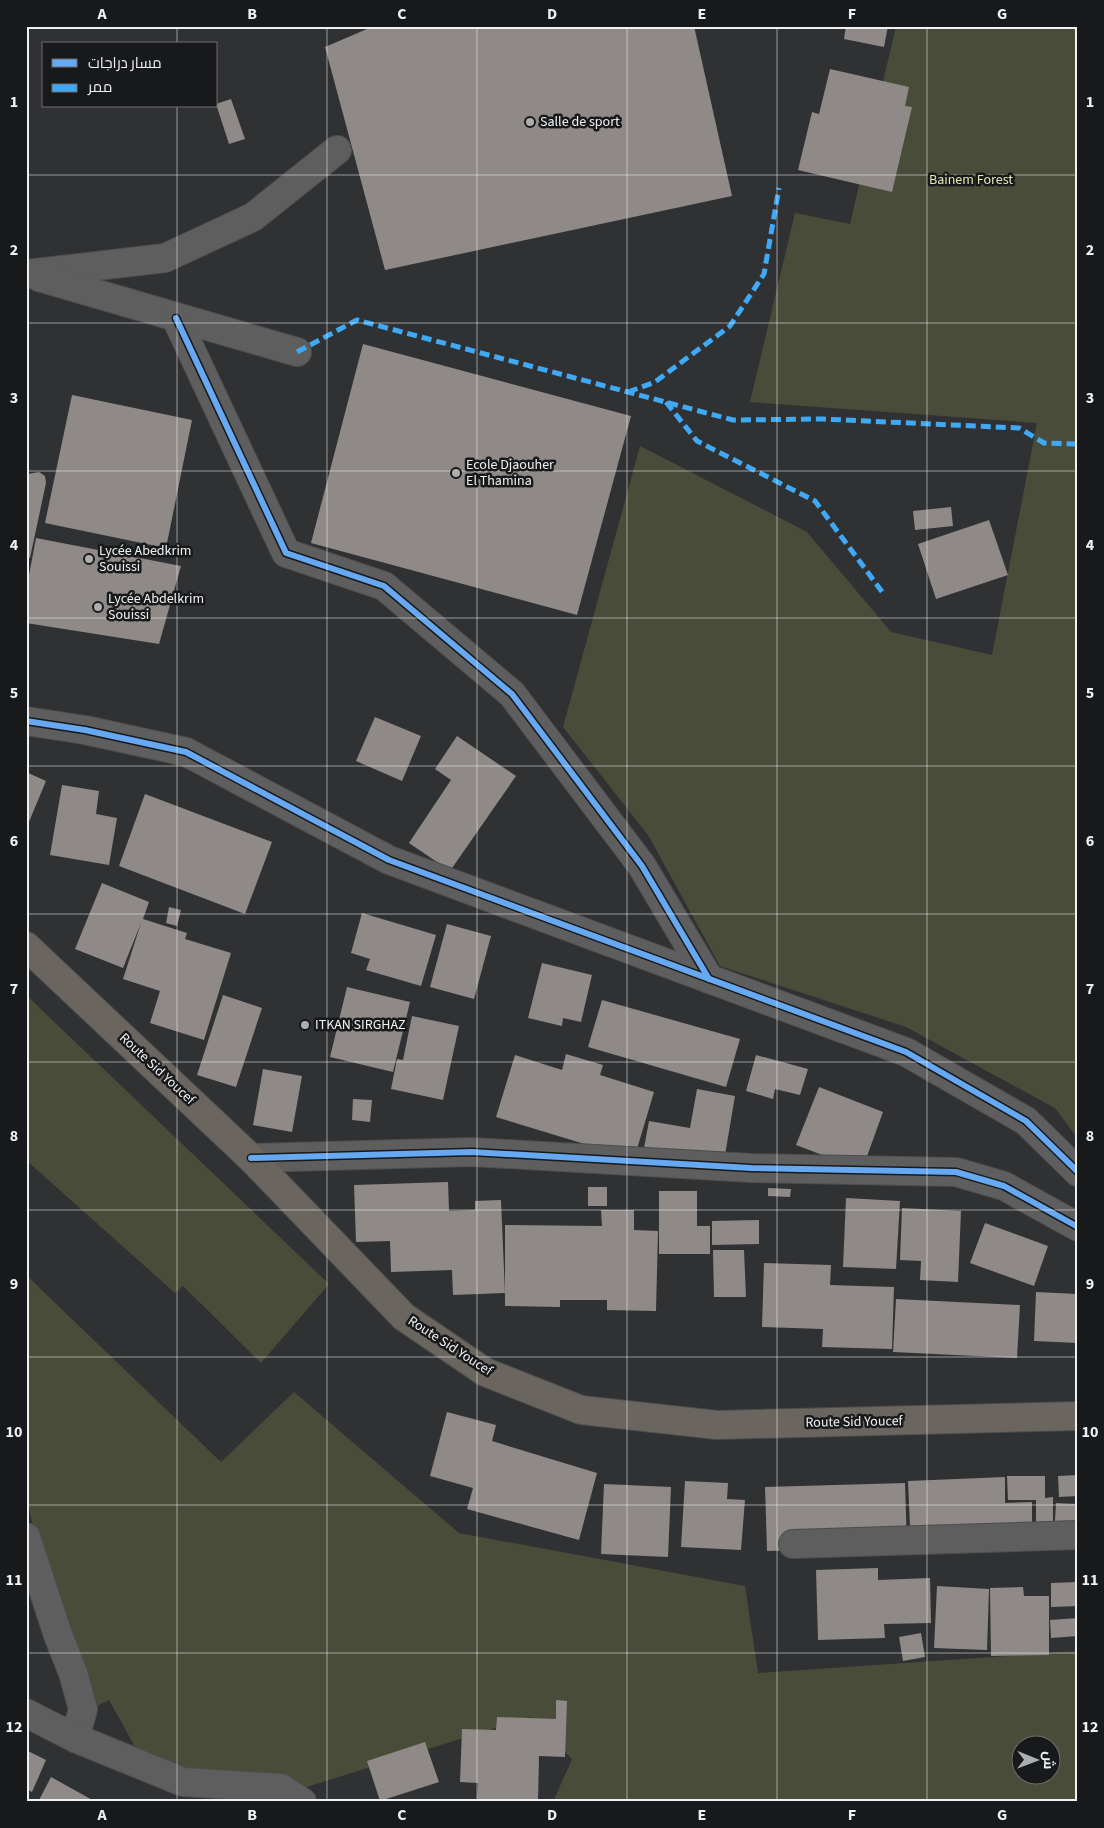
<svg xmlns="http://www.w3.org/2000/svg" width="1104" height="1828" font-family="'Source Sans 3',Cairo,sans-serif">
<style>
.green{fill:#494c38;fill-rule:evenodd}
.building{fill:#8f8a87}
.lines{fill:none;stroke-linecap:round;stroke-linejoin:round}
.street-casing{stroke:#4c4d4e;stroke-width:30}
.primary-casing{stroke:#4c4d4e;stroke-width:30}
.street{stroke:#5e5e5f;stroke-width:28}
.primary{stroke:#6a655f;stroke-width:28}
.quiet{stroke:#3fa9f5;stroke-width:5;stroke-dasharray:10 5;stroke-linecap:butt}
.cycleway-casing{stroke:#18191a;stroke-width:9}
.cycleway{stroke:#66a8f1;stroke-width:6}
.grid{fill:none;stroke:#f0f1f3;stroke-width:1;stroke-opacity:0.55}
.poi-dot{fill:#adaeb0;stroke:#18191a;stroke-width:2}
.labels{text-anchor:middle;dominant-baseline:central;stroke-width:5;stroke-linejoin:round;paint-order:stroke}
.poi-label{font-size:14px;fill:#f0f1f3;stroke:#18191a;text-anchor:start}
.park-label{font-size:14px;fill:#dfe7b0;stroke:#18191a}
.street-label{font-size:14px;fill:#f0f1f3;stroke:#18191a}
.neatline{fill:none;stroke:#f0f1f3;stroke-width:2}
.grid-label{font-size:16px;text-anchor:middle;font-weight:bold;fill:#f0f1f3}
</style>
<rect width="100%" height="100%" fill="#303133"/>
<g class="green">
<path d="M896 26H1078V1139L1055 1108 906 1027 720 966 648 835 563 727 640 446 807 532 891 632 992 655 1037 423 750 402 795 213 850 224Z"/>
<path d="M26 995 329 1284 261 1363 183 1286 175 1293 26 1160Z"/>
<path d="M26 1275 221 1462 294 1392 459 1533 745 1586 758 1673 1078 1651V1802H553L572 1759 531 1717 281 1795 143 1761 109 1700 93 1708 44 1574 26 1496ZM1022 1746H1052V1776H1022Z"/>
</g>
<g class="building">
<path d="M374 26H694L732 196 385 270 325 47Z"/>
<path d="M846 26H888L884 47 844 39Z"/>
<path d="M830 69 909 87 905 106 912 107 892 192 798 170 812 112 819 114Z"/>
<path d="M231 99 245 139 229 144 216 104Z"/>
<path d="M363 344 631 416 577 615 311 543Z"/>
<path d="M72 395 192 420 166 548 45 523Z"/>
<path d="M39 472 45 476 46 483 30 558H26V478L28 474Z"/>
<path d="M951 507 953 526 915 530 913 511Z"/>
<path d="M989 520 1008 575 936 599 918 544Z"/>
<path d="M36 538 181 566 159 644 26 623V591Z"/>
<path d="M375 717 421 736 402 781 356 761Z"/>
<path d="M457 736 516 776 450 871 409 843 451 780 435 769Z"/>
<path d="M26 772 46 781 26 829Z"/>
<path d="M62 785 99 791 96 814 117 818 109 865 50 855Z"/>
<path d="M145 794 272 842 245 914 119 866Z"/>
<path d="M102 883 149 902 143 919 187 933 185 939 231 953 204 1040 150 1023 160 991 123 979 141 923 123 968 75 949Z"/>
<path d="M169 907 181 910 177 926 166 923Z"/>
<path d="M362 913 436 935 421 986 366 970 370 959 351 953Z"/>
<path d="M447 924 491 936 474 999 430 987Z"/>
<path d="M542 963 592 975 581 1022 563 1018 562 1026 528 1018Z"/>
<path d="M347 987 410 1002 393 1072 330 1057Z"/>
<path d="M223 995 262 1008 236 1087 197 1075Z"/>
<path d="M602 1000 740 1039 726 1087 588 1047Z"/>
<path d="M412 1016 459 1026 443 1100 391 1089 397 1059 403 1060Z"/>
<path d="M566 1054 603 1065 600 1075 654 1092 634 1159 496 1117 515 1055 562 1070Z"/>
<path d="M756 1055 808 1069 800 1095 775 1089 773 1099 746 1091Z"/>
<path d="M263 1069 302 1076 292 1132 253 1125Z"/>
<path d="M819 1087 883 1112 862 1170 796 1145Z"/>
<path d="M697 1089 735 1096 724 1161 644 1148 649 1121 690 1128Z"/>
<path d="M353 1099 372 1100 370 1122 352 1120Z"/>
<path d="M448 1182 449 1211 475 1210V1201L501 1200 505 1293 453 1295 452 1270 391 1272 390 1241 356 1242 354 1185Z"/>
<rect x="588" y="1187" width="19" height="19"/>
<path d="M768 1188 791 1189 790 1197 768 1196Z"/>
<path d="M659 1191H697V1226H710V1254H659Z"/>
<path d="M846 1198 900 1201 896 1269 843 1267Z"/>
<path d="M902 1208 961 1211 958 1282 920 1280 921 1261 900 1260Z"/>
<path d="M601 1210H634V1230L658 1231 656 1311 607 1310V1300H560V1307L505 1306V1225L602 1226Z"/>
<path d="M759 1220V1244L712 1245V1221Z"/>
<path d="M985 1223 1048 1246 1034 1286 970 1263Z"/>
<path d="M713 1250H744L746 1297H714Z"/>
<path d="M764 1263 831 1265 830 1285 894 1287 892 1349 822 1347 823 1329 762 1327Z"/>
<path d="M1036 1292 1078 1294V1343L1034 1341Z"/>
<path d="M896 1299 1020 1305 1017 1358 893 1352Z"/>
<path d="M447 1412 496 1425 492 1441 597 1473 579 1540 467 1509 473 1488 430 1476Z"/>
<path d="M1078 1475V1496L1059 1497 1058 1476Z"/>
<path d="M1007 1476H1045V1498L1053 1497V1540H1036V1500H1008Z"/>
<path d="M1005 1477V1503L1032 1502V1523L1000 1524 911 1550 908 1481Z"/>
<path d="M685 1481 728 1483 727 1499 745 1500 741 1550 681 1547Z"/>
<path d="M905 1483 907 1547 767 1551 765 1487Z"/>
<path d="M604 1484 671 1487 668 1557 601 1554Z"/>
<path d="M1056 1503 1078 1504V1538L1054 1537Z"/>
<path d="M878 1568V1580L930 1578 931 1623 884 1624 885 1638 818 1640 816 1570Z"/>
<path d="M1078 1582V1606L1051 1607V1583Z"/>
<path d="M937 1586 989 1589 987 1650 934 1648Z"/>
<path d="M1023 1587 1024 1596H1049V1655L991 1656 990 1588Z"/>
<path d="M1078 1618V1636L1051 1638 1050 1620Z"/>
<path d="M921 1633 925 1657 903 1661 899 1637Z"/>
<path d="M556 1700 567 1701 565 1757 539 1756 538 1802H477L478 1783 460 1782 462 1729 496 1730 497 1717 556 1719Z"/>
<path d="M425 1742 439 1782 380 1801 367 1761Z"/>
<path d="M26 1750 46 1760 32 1792 26 1789Z"/>
<path d="M51 1777 96 1802H38Z"/>
</g>
<g class="lines">
<g class="street-casing">
<g id="street">
<path d="M27 274 165 258 253 217 337 150"/>
<path d="M39 277 297 352"/>
<path d="M176 318 286 553 384 586 512 694 642 866 709 979"/>
<path d="M26 721 85 730 186 752 389 860 906 1052 1026 1121 1078 1172"/>
<path d="M251 1158 472 1152 751 1168 956 1172 1004 1186 1078 1227"/>
<path d="M26 1537 58 1635 73 1673 83 1709 75 1738"/>
<path d="M793 1544 1078 1535"/>
<path d="M26 1713 75 1738 183 1782 281 1788 302 1802"/>
</g>
</g>
<g class="primary-casing">
<path id="primary" d="M26 946 251 1158 404 1317 485 1372 581 1410 717 1425 1078 1416"/>
</g>
<use href="#street" class="street"/>
<use href="#primary" class="primary"/>
<g class="quiet">
<path d="M297 352 357 320 733 420 822 419 1019 428 1044 443 1078 444"/>
<path d="M628 392 655 382 730 326 764 274 779 188"/>
<path d="M666 402 697 441 815 501 883 593"/>
</g>
<g class="cycleway-casing">
<g id="cycleway">
<path d="M176 318 286 553 384 586 512 694 642 866 709 979"/>
<path d="M26 721 85 730 186 752 389 860 906 1052 1026 1121 1078 1172"/>
<path d="M251 1158 472 1152 751 1168 956 1172 1004 1186 1078 1227"/>
</g>
</g>
<use href="#cycleway" class="cycleway"/>
</g>
<path class="grid" d="M177 26V44M327 26V1802M477 26V1802M627 26V1802M777 26V1802M927 26V1802M177 106V1802M26 175H1078M26 323H1078M26 471H1078M26 618H1078M26 766H1078M26 914H1078M26 1062H1078M26 1210H1078M26 1357H1078M26 1505H1078M26 1653H1078"/>
<g class="poi-dot">
<circle cx="530" cy="122" r="5"/>
<circle cx="456" cy="473" r="5"/>
<circle cx="89" cy="559" r="5"/>
<circle cx="98" cy="607" r="5"/>
<circle cx="305" cy="1025" r="5"/>
</g>
<g class="labels">
<g class="poi-label">
<text x="540" y="122">Salle de sport</text>
<text x="466" y="465">Ecole Djaouher<tspan x="466" dy="16">El Thamina</tspan></text>
<text x="99" y="551">Lycée Abedkrim<tspan x="99" dy="16">Souissi</tspan></text>
<text x="108" y="599">Lycée Abdelkrim<tspan x="108" dy="16">Souissi</tspan></text>
<text x="315" y="1025">ITKAN SIRGHAZ</text>
</g>
<g class="park-label">
<text x="971" y="180">Bainem Forest</text>
</g>
<g class="street-label">
<text transform="translate(157 1069) rotate(43)">Route Sid Youcef</text>
<text transform="translate(450 1346) rotate(33)">Route Sid Youcef</text>
<text transform="translate(854 1422) rotate(-1)">Route Sid Youcef</text>
</g>
</g>
<rect width="1104" height="1828" fill="none" stroke="#18191a" stroke-width="55"/>
<rect x="42" y="42" width="175" height="65" fill="#18191a" stroke="#6e6f71"/>
<rect x="52" y="59" width="25" height="8" fill="#66a8f1" stroke="#6e6f71"/>
<text x="88" y="68" font-size="15" fill="#f0f1f3">مسار دراجات</text>
<rect x="52" y="84" width="25" height="8" fill="#3fa9f5" stroke="#6e6f71"/>
<text x="88" y="92" font-size="15" fill="#f0f1f3">ممر</text>
<g transform="translate(1036 1760) rotate(91)"><circle r="24" fill="#18191a" stroke="#6e6f71"/>
<path d="M0-4L9 19L0 12L-9 19Z" fill="#adaeb0"/>
<text y="-8" font-size="14" font-weight="bold" text-anchor="middle" fill="#f0f1f3">ش</text>
</g>
<rect x="28" y="28" width="1048" height="1772" class="neatline"/>
<g class="grid-label">
<text x="102" y="19">A</text>
<text x="252" y="19">B</text>
<text x="402" y="19">C</text>
<text x="552" y="19">D</text>
<text x="702" y="19">E</text>
<text x="852" y="19">F</text>
<text x="1002" y="19">G</text>
<text x="14" y="107">1</text>
<text x="1090" y="107">1</text>
<text x="14" y="255">2</text>
<text x="1090" y="255">2</text>
<text x="14" y="403">3</text>
<text x="1090" y="403">3</text>
<text x="14" y="550">4</text>
<text x="1090" y="550">4</text>
<text x="14" y="698">5</text>
<text x="1090" y="698">5</text>
<text x="14" y="846">6</text>
<text x="1090" y="846">6</text>
<text x="14" y="994">7</text>
<text x="1090" y="994">7</text>
<text x="14" y="1141">8</text>
<text x="1090" y="1141">8</text>
<text x="14" y="1289">9</text>
<text x="1090" y="1289">9</text>
<text x="14" y="1437">10</text>
<text x="1090" y="1437">10</text>
<text x="14" y="1585">11</text>
<text x="1090" y="1585">11</text>
<text x="14" y="1732">12</text>
<text x="1090" y="1732">12</text>
<text x="102" y="1820">A</text>
<text x="252" y="1820">B</text>
<text x="402" y="1820">C</text>
<text x="552" y="1820">D</text>
<text x="702" y="1820">E</text>
<text x="852" y="1820">F</text>
<text x="1002" y="1820">G</text>
</g>
</svg>
